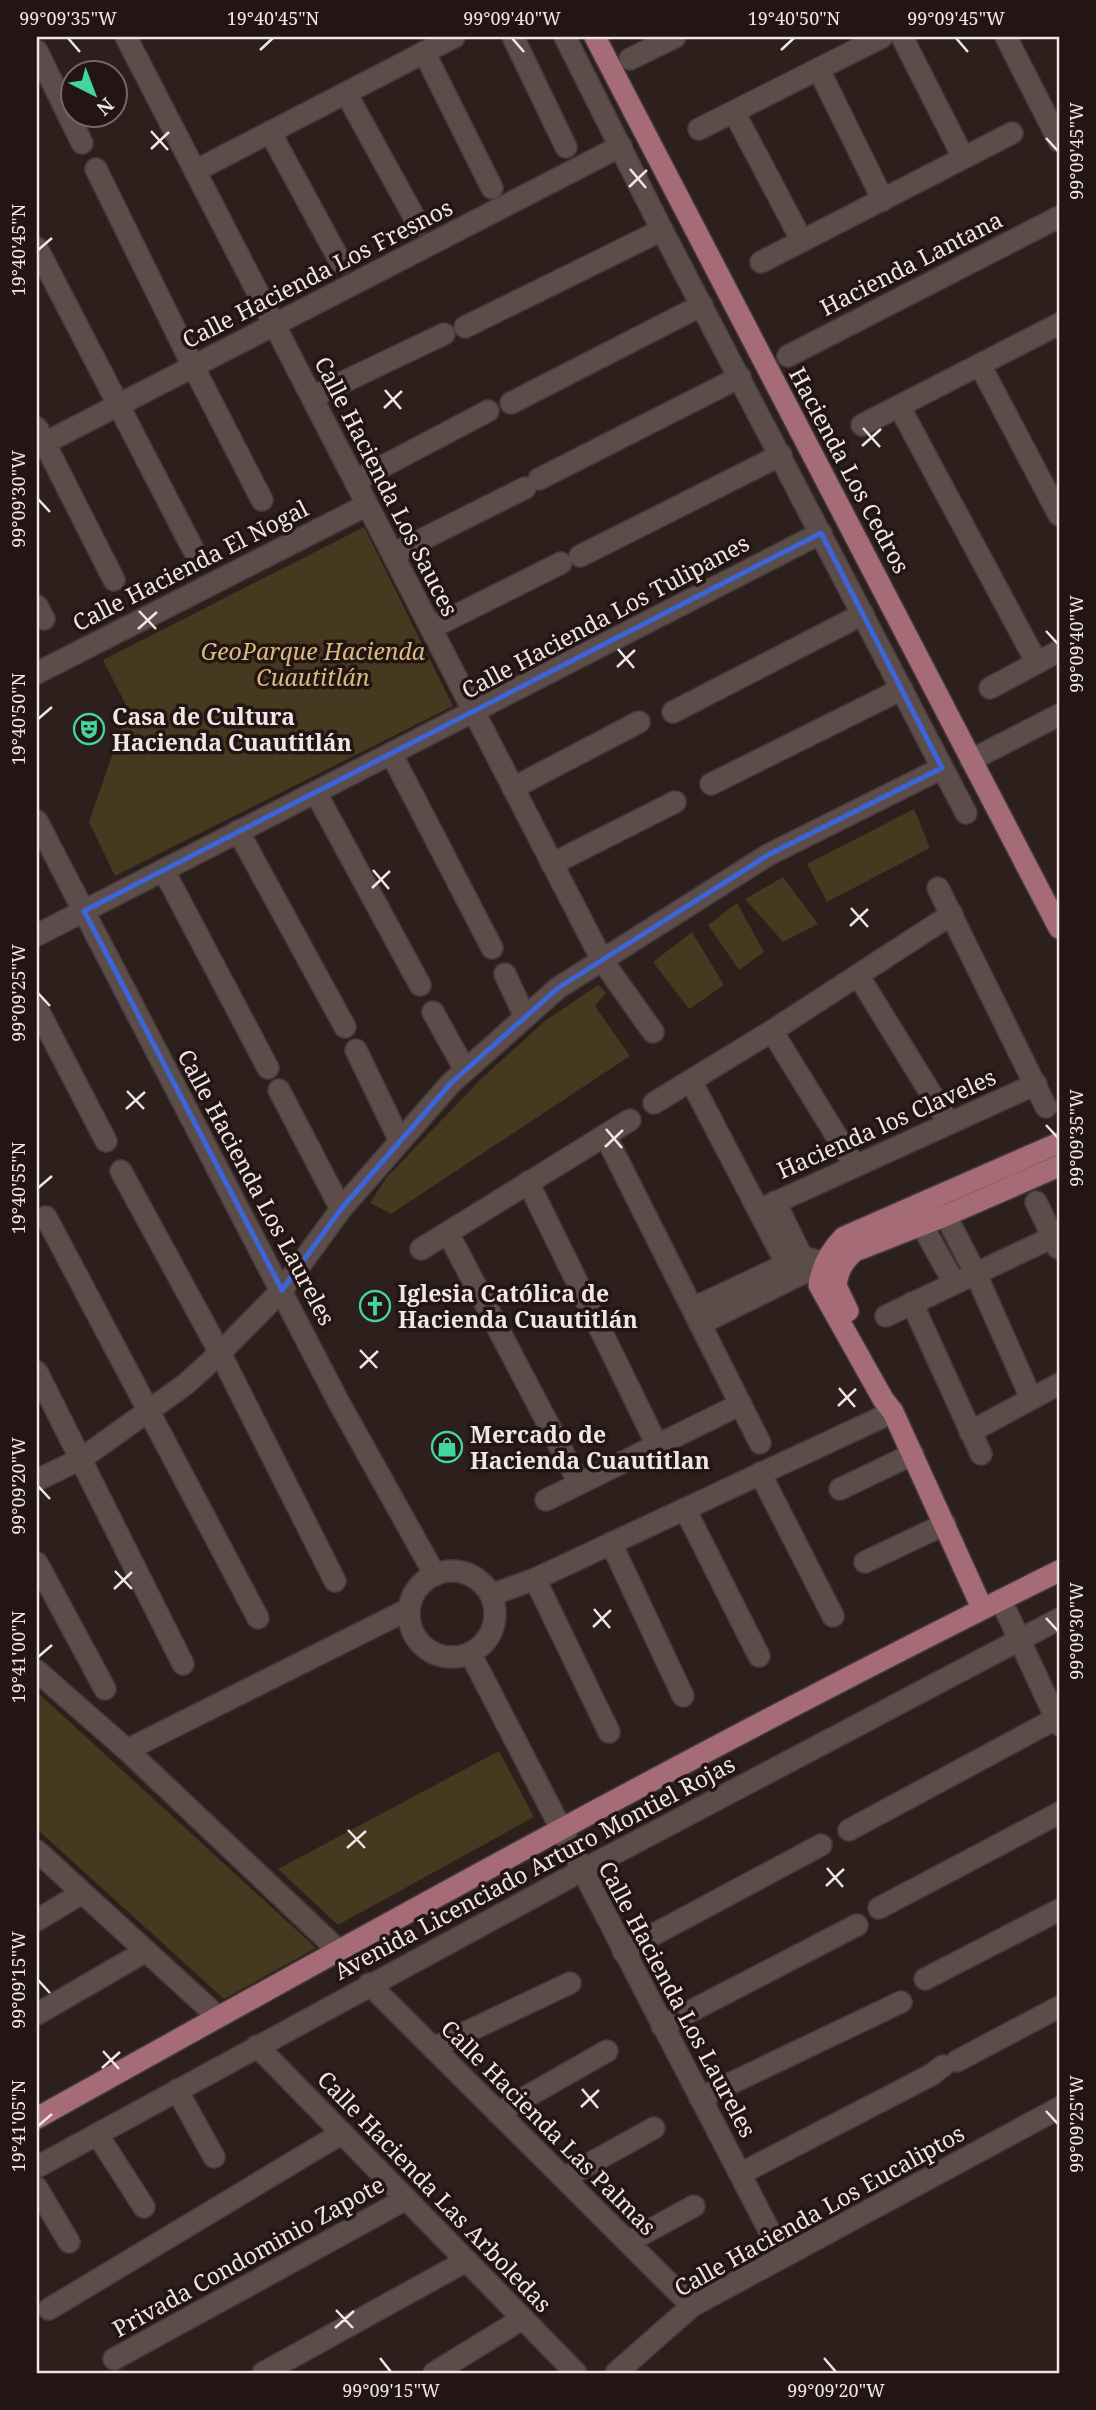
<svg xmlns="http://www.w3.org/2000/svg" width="1096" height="2410" font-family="'Noto Serif',serif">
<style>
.green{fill:#45391f}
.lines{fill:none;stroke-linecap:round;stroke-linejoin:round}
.minor-casing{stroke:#443938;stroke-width:24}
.major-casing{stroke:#443938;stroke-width:24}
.minor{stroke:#5c4d4a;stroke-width:21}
.major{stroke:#a56b77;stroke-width:21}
.marked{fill:none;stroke:#3d65da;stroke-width:5;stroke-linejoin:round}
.ticks{fill:none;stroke:#f0e6e4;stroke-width:2.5}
.labels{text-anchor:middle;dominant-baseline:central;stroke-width:7;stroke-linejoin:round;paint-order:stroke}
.street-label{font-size:23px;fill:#f0e6e4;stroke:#221513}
.park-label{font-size:23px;font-style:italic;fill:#d9bb7e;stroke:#221513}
.poi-label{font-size:23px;font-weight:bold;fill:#f0e6e4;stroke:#221513;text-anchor:start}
.neatline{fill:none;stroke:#f0e6e4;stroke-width:2.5}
.ticks-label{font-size:18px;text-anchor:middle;fill:#f0e6e4}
</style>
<rect width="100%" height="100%" fill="#2c1f1c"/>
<g class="green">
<path d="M364 527 453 706 115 876 89 822 128 709 103 660Z"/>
<path d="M914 809 930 848 827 902 807 864Z"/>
<path d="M783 877 818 924 783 942 745 899Z"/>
<path d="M737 903 764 952 739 970 708 925Z"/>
<path d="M692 932 724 985 689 1009 653 962Z"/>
<path d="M598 985 606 993 595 1006 630 1056 391 1214 370 1203 387 1177 481 1079 545 1021Z"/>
<path d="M37 1692 316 1948 224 1999 37 1829Z"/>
<path d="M499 1751 534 1817 338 1925 278 1869Z"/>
</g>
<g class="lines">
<g class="minor-casing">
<g id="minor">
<path d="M126 37 602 960 653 1032"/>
<path d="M513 37 566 147"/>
<path d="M565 37 662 230 966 813"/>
<path d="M902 37 963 157"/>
<path d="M1006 37 1059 141"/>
<path d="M37 51 82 143"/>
<path d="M424 52 492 188"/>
<path d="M630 59 675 37"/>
<path d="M819 70 883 200"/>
<path d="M346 93 418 224"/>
<path d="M734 112 802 241"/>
<path d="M699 129 882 37"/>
<path d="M270 132 341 263"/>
<path d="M96 169 193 366 262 500"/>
<path d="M195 171 454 37"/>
<path d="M37 248 193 549"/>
<path d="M761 262 1012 133"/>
<path d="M465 327 662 230"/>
<path d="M788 356 1059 217"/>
<path d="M980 365 1059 515"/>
<path d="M312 397 444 334"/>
<path d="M511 403 702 305"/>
<path d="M899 406 1037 663"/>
<path d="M862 425 1059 324"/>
<path d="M37 428 114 580"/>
<path d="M37 447 621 146"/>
<path d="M539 479 740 377"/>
<path d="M355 481 488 411"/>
<path d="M393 554 525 488"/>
<path d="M580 556 781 455"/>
<path d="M37 606 44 619"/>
<path d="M431 628 561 563"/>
<path d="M37 673 367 505"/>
<path d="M990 688 1059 651"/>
<path d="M673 712 863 614"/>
<path d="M392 755 492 948"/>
<path d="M971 760 1059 715"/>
<path d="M711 784 902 689"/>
<path d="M513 788 639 722"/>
<path d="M316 793 420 985"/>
<path d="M37 821 337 1399 435 1575"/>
<path d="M238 831 345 1027"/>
<path d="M552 864 675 802"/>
<path d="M164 871 268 1068"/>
<path d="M938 888 1046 1107"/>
<path d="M37 935C299 802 561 669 821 533"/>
<path d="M505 974 525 1017"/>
<path d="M858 975 949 1123"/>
<path d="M37 1008 106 1141"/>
<path d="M433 1012 465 1070"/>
<path d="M772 1031 855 1166"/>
<path d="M356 1050 400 1141"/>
<path d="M691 1081 786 1263"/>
<path d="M279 1090 341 1209"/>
<path d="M654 1103 772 1031 952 914"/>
<path d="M605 1135 760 1443"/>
<path d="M121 1171 220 1353 335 1581"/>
<path d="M528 1182 658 1447"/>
<path d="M938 1201 975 1272 1031 1398"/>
<path d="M775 1202 802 1257"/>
<path d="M1036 1202 1058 1248"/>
<path d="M913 1209 954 1283"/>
<path d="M759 1210 1036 1084"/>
<path d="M46 1217 258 1618"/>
<path d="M448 1233 579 1483"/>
<path d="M421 1249 630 1120"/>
<path d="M912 1303 981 1454"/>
<path d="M693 1308 802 1257 841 1267"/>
<path d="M886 1316 1053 1237"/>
<path d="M700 1324 825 1262"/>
<path d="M37 1372 183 1664"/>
<path d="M970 1432 1059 1384"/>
<path d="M760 1473 833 1616"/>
<path d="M37 1480 81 1459 186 1384 220 1353 282 1290 341 1209 451 1083 558 988 768 855 942 768"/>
<path d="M840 1489 913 1454"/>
<path d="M546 1500 741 1404"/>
<path d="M685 1509 759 1656"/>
<path d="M611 1543 683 1696"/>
<path d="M865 1562 945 1524"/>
<path d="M37 1563 105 1689"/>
<circle cx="452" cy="1614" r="43"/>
<path d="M535 1579 609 1732"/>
<path d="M491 1595 535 1579 893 1412"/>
<path d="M1001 1600 1059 1725"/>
<path d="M470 1653 783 2257"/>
<path d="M37 1671 127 1750 338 1950"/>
<path d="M127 1750 409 1609"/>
<path d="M849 1830 1059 1717"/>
<path d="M37 1851 218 2017"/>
<path d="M879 1908 1059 1813"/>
<path d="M37 1920 82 1893"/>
<path d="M623 1951 821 1845"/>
<path d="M925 1979 1059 1910"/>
<path d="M369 1984 692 2306"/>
<path d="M37 2014 146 1951"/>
<path d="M662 2026 857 1925"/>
<path d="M257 2046 576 2373"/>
<path d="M433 2048 570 1983"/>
<path d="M957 2061 1059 2007"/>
<path d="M177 2090 214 2157"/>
<path d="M700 2098 901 2002"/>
<path d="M498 2113 607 2051"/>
<path d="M97 2134 144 2207"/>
<path d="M37 2167 581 1871 1059 1619"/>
<path d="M740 2174 931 2075 943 2066"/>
<path d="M564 2178 654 2128"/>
<path d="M37 2188 69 2242"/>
<path d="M628 2242 694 2206"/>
<path d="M49 2309 342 2133"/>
<path d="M114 2359 406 2199"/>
<path d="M263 2373 466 2261"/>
<path d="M434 2373 522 2319"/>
<path d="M616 2373 692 2306 1059 2108"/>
</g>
</g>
<g class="major-casing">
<g id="major">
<path d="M595 37 1059 928"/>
<path d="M848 1311 836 1286C838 1270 843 1261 855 1251L947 1215 1059 1166"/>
<path d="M982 1608 893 1412 883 1399 819 1285C822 1265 830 1251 844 1237L1059 1143"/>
<path d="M37 2118C374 1930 713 1742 1059 1571"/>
</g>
</g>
<use href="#minor" class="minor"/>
<use href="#major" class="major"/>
</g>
<path class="marked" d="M821 533 942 768 768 855 558 988 451 1083 341 1209 282 1290 84 911Z"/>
<path class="ticks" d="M68 38 80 52M512 38 524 52M956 38 968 52M260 50 273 38M781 50 794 38M151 131 168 150M1046 138 1058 151M151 149 169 132M630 169 646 188M629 187 647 170M38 250 52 238M385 390 401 409M384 408 402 391M863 428 880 447M862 446 881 429M38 499 50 512M139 611 156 629M138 629 157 612M1046 631 1058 644M618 649 634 668M617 667 635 650M38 719 52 707M373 870 389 889M372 888 390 871M851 908 868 927M850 926 868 909M38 993 50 1006M127 1091 144 1109M126 1109 145 1092M1046 1125 1058 1138M606 1129 622 1148M605 1147 623 1130M38 1188 52 1176M360 1350 377 1368M360 1368 378 1351M839 1388 855 1407M838 1406 856 1389M38 1486 50 1499M115 1571 132 1589M114 1589 132 1572M594 1609 610 1628M1046 1618 1058 1631M593 1627 611 1610M38 1657 52 1645M348 1830 365 1848M347 1848 366 1831M827 1868 843 1887M826 1886 844 1869M38 1980 50 1993M103 2051 119 2069M102 2068 120 2052M582 2089 598 2108M581 2107 599 2090M1046 2111 1058 2124M38 2126 52 2114M336 2310 353 2328M335 2328 354 2311M380 2358 391 2372M824 2358 836 2372"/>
<defs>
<g id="theatre-ring" transform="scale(1.575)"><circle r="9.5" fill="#221513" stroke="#43d4a0" stroke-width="1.5"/><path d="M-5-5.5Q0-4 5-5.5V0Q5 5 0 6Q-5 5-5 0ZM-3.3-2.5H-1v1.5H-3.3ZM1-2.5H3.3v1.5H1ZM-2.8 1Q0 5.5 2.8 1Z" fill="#43d4a0"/></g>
<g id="church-ring" transform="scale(1.575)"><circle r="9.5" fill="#221513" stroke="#43d4a0" stroke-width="1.5"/><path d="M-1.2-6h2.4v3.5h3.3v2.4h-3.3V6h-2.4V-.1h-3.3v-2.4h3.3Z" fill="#43d4a0"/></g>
<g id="shop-ring" transform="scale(1.575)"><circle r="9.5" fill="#221513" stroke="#43d4a0" stroke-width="1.5"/><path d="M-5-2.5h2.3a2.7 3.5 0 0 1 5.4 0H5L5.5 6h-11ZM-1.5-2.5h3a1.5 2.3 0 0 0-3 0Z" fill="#43d4a0"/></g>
</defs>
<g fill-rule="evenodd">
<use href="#theatre-ring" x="89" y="729"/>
<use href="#church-ring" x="375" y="1306"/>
<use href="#shop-ring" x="447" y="1447"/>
</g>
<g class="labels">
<g class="street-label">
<text transform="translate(911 263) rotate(-27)">Hacienda Lantana</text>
<text transform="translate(317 273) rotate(-27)">Calle Hacienda Los Fresnos</text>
<text transform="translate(850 470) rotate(62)">Hacienda Los Cedros</text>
<text transform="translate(387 486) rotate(63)">Calle Hacienda Los Sauces</text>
<text transform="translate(190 565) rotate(-27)">Calle Hacienda El Nogal</text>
<text transform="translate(605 616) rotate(-28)">Calle Hacienda Los Tulipanes</text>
<text transform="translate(886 1123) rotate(-24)">Hacienda los Claveles</text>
<text transform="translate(257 1187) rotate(62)">Calle Hacienda Los Laureles</text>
<text transform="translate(534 1867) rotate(-28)">Avenida Licenciado Arturo Montiel Rojas</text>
<text transform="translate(678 1999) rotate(62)">Calle Hacienda Los Laureles</text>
<text transform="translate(549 2127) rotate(45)">Calle Hacienda Las Palmas</text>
<text transform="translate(435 2191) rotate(46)">Calle Hacienda Las Arboledas</text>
<text transform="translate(819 2210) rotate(-29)">Calle Hacienda Los Eucaliptos</text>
<text transform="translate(248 2256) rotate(-29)">Privada Condominio Zapote</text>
</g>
<g class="park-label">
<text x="313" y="651">GeoParque Hacienda<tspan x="313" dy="26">Cuautitlán</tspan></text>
</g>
<g class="poi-label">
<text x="112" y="716">Casa de Cultura<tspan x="112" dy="26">Hacienda Cuautitlán</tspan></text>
<text x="398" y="1293">Iglesia Católica de<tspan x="398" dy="26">Hacienda Cuautitlán</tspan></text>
<text x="470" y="1434">Mercado de<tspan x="470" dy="26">Hacienda Cuautitlan</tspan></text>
</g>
</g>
<rect width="1096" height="2410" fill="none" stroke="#221513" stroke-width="77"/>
<g transform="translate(94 94) rotate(138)"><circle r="33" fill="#221513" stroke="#746967" stroke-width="2"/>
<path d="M0-5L12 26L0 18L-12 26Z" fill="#43d4a0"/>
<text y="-10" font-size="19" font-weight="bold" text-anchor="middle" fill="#f0e6e4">N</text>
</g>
<rect x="38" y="38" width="1020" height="2334" class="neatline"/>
<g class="ticks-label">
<text x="68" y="25">99°09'35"W</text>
<text x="273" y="25">19°40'45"N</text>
<text x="512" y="25">99°09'40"W</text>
<text x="794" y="25">19°40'50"N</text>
<text x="956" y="25">99°09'45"W</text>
<text transform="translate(1077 151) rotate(-90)" y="6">99°09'45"W</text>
<text transform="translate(19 250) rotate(-90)" y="6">19°40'45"N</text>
<text transform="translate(19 499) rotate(-90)" y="6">99°09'30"W</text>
<text transform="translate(1077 644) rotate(-90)" y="6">99°09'40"W</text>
<text transform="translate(19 719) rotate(-90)" y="6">19°40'50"N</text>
<text transform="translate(19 993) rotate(-90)" y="6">99°09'25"W</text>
<text transform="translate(1077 1138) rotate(-90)" y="6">99°09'35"W</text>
<text transform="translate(19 1188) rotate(-90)" y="6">19°40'55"N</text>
<text transform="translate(19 1486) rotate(-90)" y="6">99°09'20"W</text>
<text transform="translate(1077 1631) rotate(-90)" y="6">99°09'30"W</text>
<text transform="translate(19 1657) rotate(-90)" y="6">19°41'00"N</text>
<text transform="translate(19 1980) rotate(-90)" y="6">99°09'15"W</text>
<text transform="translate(1077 2124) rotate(-90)" y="6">99°09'25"W</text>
<text transform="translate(19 2126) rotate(-90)" y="6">19°41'05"N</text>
<text x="391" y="2397">99°09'15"W</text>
<text x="836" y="2397">99°09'20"W</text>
</g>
</svg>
